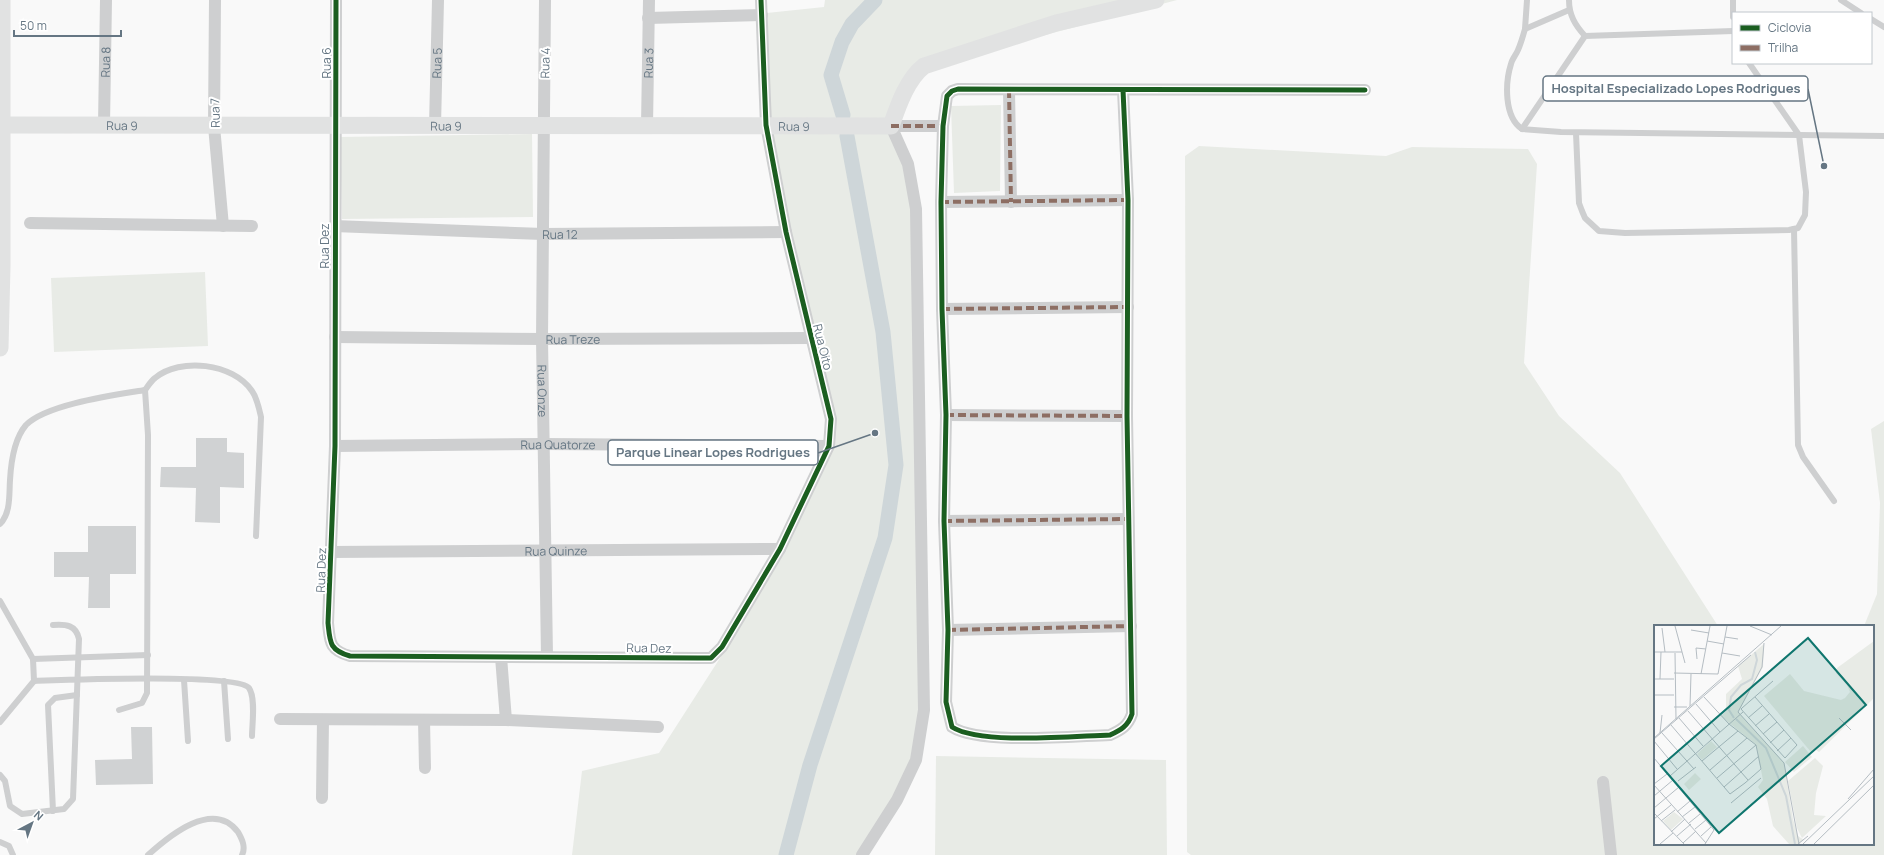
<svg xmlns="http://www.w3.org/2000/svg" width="1884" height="855" font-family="Manrope,sans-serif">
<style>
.green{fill:#e8ebe6}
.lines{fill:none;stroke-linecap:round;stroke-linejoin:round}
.canal{stroke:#ced6d9;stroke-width:15}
.building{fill:#d0d2d3}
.lane{stroke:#cecfd0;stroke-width:6}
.street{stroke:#cecfd0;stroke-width:12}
.secondary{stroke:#e1e2e2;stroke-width:17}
.quiet{stroke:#8d6e63;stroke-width:4;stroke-dasharray:8 4;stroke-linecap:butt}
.cycleway-casing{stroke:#fff;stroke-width:8}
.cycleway{stroke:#1b5e20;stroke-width:5}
.labels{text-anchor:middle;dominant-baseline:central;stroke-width:4;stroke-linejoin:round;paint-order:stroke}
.street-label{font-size:12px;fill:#657683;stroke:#fff}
.inset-river{fill:none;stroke:#ced6d9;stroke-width:2}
.inset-road{fill:none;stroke:#b5bdc3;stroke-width:1}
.view{fill:#0f766e;fill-opacity:0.15;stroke:#0f766e;stroke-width:2}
.inset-edge{fill:none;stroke:#657683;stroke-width:2}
.leader{fill:none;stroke:#657683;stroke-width:1.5}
.callout-dot{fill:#657683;stroke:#fff;stroke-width:1.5}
.callout{fill:#fff;stroke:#657683;stroke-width:1.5}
.callout-label{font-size:13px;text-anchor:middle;font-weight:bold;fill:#657683}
</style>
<rect width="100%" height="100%" fill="#f9f9f9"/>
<g class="green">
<path d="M825 0H1177L928 66 892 127 910 162 923 711 914 761 862 855H572L582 771 659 753 720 658 830 447 829 419 783 232 757 14 824 7Z"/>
<path d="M1001 105 1000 191 954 193 951 106Z"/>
<path d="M532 134 533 217 342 219 340 137Z"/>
<path d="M1199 146 1386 156 1412 147 1528 149 1537 164 1524 363 1559 416 1620 473 1718 626H1655V844H1873V626H1864L1877 594 1880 503 1871 429 1884 421V855H1191L1187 852 1185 156Z"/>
<path d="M205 272 208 346 54 352 51 278Z"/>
<path d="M936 756 1166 760 1167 855H935Z"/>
</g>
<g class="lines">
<g class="canal">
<path d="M843 115 831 75 842 42 852 24 875 0"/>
<path d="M786 855 810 765 885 538 896 465 883 332 847 136"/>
</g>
</g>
<g class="building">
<path d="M196 438H227V452L244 453V488L220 487V523L195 522 196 488 160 487 161 467H196Z"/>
<path d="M88 526H136V574H110V608H88L89 577H54V552H88Z"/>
<path d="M131 727H152L153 784 96 785 95 760 132 759Z"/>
</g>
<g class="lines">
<g class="lane">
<path d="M1569 0C1569 15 1575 25 1585 36"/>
<path d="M1841 0 1861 13"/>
<path d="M1569 10 1525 29C1523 36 1521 43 1518 50 1516 55 1512 59 1511 64 1505 83 1504 117 1522 129L1561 132 1884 136"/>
<path d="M1733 17V0"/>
<path d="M1871 19 1884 27"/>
<path d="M1525 29 1527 0"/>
<path d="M1522 129 1585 36 1733 31"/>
<path d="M1576 133 1579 203 1582 211 1585 218 1599 231 1625 233 1789 230 1798 228 1805 215 1806 192 1799 135 1749 63"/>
<path d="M1794 229 1798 445 1803 457 1834 501"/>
<path d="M0 524C11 513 9 494 10 480 11 462 14 439 26 425 47 404 115 395 145 390"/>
<path d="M0 601 33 659 34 681 0 722"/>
<path d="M33 659 148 655"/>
<path d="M184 680 188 741"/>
<path d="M34 681C62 680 238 673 249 688 256 698 252 725 252 736"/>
<path d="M224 681 228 739"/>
<path d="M119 710 142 703 147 693 148 435 145 390C148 386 151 381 155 378 180 357 233 363 252 391 257 398 259 408 261 417L256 536"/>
<path d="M0 775 5 781 10 806 22 814 64 809 73 799 79 639C76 625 66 624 53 625"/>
<path d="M53 811 48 705 55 698 77 695"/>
<path d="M0 842 9 846 13 855"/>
<path d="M148 855C169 836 213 799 238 832 242 839 246 847 242 855"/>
</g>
<g class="street">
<path d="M215 0 214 126 223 226"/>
<path d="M336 0 335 446 328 623C330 642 329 650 350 656L698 658H711L722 647 780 549 829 446 831 419 786 232 766 125 761 0"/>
<path id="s1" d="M545 0 542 339 547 656"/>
<path d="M648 18 762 15"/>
<path d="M1009 90 1011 202"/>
<path d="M1123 90 1128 200 1127 416 1132 714C1128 726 1121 730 1110 735 1074 736 980 745 952 727L946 702 948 630 944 521 946 415 942 309 941 202 943 126 947 96 952 91 958 89 1365 90"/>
<path id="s2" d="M104 125 106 0"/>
<path id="s3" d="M435 126 438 0"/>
<path id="s4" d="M647 126 649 0"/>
<path d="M941 202 1128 200"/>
<path d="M30 223 252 226"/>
<path id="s5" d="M334 226 543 234 786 232"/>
<path d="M942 309 1128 307"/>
<path id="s6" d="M335 337 542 339 811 338"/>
<path d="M946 415 1127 416"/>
<path id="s7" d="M335 446 542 444 829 446"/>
<path d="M944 521 1128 519"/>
<path id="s8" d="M331 552 780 549"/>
<path d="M948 630 1131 626"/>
<path d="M501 657 506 720"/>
<path d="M280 719 506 720 658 727"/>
<path d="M424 720 425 768"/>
<path d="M1603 782 1611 855"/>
<path d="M322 798 323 720"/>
<path d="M862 855 897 800 916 760 924 710 916 209 908 164 891 126H943"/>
</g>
<g class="secondary">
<path id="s9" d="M2 125 891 126C898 106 907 79 924 66L1056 23 1156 0"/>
<path d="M0 348 2 266V0"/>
</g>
<g class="quiet">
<path d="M1009 90 1011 202"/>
<path d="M891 126H943"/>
<path d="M941 202 1128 200"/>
<path d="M942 309 1128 307"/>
<path d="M946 415 1127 416"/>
<path d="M944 521 1128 519"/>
<path d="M948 630 1131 626"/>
</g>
<g class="cycleway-casing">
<g id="cycleway">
<path d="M336 0 335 446 328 623C330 642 329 650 350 656L698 658H711L722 647 780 549 829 446 831 419 786 232 766 125 761 0"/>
<path d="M1123 90 1128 200 1127 416 1132 714C1128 726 1121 730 1110 735 1074 736 980 745 952 727L946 702 948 630 944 521 946 415 942 309 941 202 943 126 947 96 952 91 958 89 1365 90"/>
</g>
</g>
<use href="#cycleway" class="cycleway"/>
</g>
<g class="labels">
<g class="street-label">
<text stroke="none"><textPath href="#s2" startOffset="63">Rua 8</textPath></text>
<text transform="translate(326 63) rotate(-90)">Rua 6</text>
<text stroke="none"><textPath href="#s3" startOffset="63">Rua 5</textPath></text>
<text transform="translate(545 63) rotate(-89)">Rua 4</text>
<text stroke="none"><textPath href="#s4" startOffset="63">Rua 3</textPath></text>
<text transform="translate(215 113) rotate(-91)">Rua 7</text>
<text stroke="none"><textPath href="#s9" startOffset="120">Rua 9</textPath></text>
<text stroke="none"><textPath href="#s9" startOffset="792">Rua 9</textPath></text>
<text stroke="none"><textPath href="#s9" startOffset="444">Rua 9</textPath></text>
<text stroke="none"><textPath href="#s5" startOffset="226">Rua 12</textPath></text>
<text transform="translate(324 246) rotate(-90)">Rua Dez</text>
<text stroke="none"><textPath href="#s6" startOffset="238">Rua Treze</textPath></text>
<text transform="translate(823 347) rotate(76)">Rua Oito</text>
<text stroke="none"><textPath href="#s1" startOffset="391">Rua Onze</textPath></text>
<text stroke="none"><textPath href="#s7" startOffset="223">Rua Quatorze</textPath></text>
<text stroke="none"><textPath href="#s8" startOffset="225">Rua Quinze</textPath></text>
<text transform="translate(321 570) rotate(-88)">Rua Dez</text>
<text transform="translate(649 648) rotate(1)">Rua Dez</text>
</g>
</g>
<g transform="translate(1654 625)">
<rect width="220" height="220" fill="#f9f9f9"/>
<path d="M220 16V73L165 127 162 125 157 127 110 71 136 49 150 66 187 75 191 73 196 67 193 60 182 48 183 43ZM110 19 109 42 84 87 130 138 139 194 144 211 150 215 144 219H135L119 201 113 174 104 162 109 155 102 120 67 91 72 86V69L88 54 84 41ZM57 116 63 122 48 135 43 129ZM149 121 158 132 140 147 131 137ZM161 133 169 141 162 168 160 190 172 191 148 213 143 203 134 156ZM41 148 47 154 35 165 30 159ZM20 187 29 194 17 205 9 196Z" fill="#e8ebe6"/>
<path class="inset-river" d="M80 93 75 85 77 72 87 60 98 54 103 35 101 27M82 94 112 123 132 171 141 219"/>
<path class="inset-road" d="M21 1 31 38M96 1 118 10M8 3 11 27M37 5 55 8M71 12 84 14M53 16 70 19M110 18 108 42 84 87 130 138 145 219M0 27H28M21 28 22 94M68 28 86 31M43 34 42 23 52 24M20 48 64 49 73 1M47 49 56 1M0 54H20M6 54 7 27M0 70H20M101 72 143 120 131 133 87 84 88 83 119 56M42 79 66 107M36 81 37 49M20 82H33M34 86 94 155M25 93 49 121M94 93 108 81M185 93 197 105M17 100 76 169 91 158 107 144 102 120 75 99 50 72M101 101 115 89M6 108 8 90M8 108 40 144M109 109 123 97M0 113 127 1M0 114 97 30M0 116 23 144M116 118 130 105M123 126 137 113M0 133 60 205 51 219M48 136 84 106M56 145 93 113M16 151 89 87M63 153 102 120M24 156 42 142M0 159 13 149M0 160 52 218M70 162 105 131M0 171 19 155M194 174 220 144M77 178 107 153M0 183 25 162M23 187 36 176M0 188 30 219M28 192 41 182M0 194 17 180M7 196 21 185M35 198 46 189M41 204 52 195M17 207 31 194M23 211 37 199M47 211 57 202M29 218 42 206M6 219 19 208M144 219 154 211M149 219 220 151M160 219 220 160"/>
<path class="view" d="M154 13 212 80 65 208 7 141Z"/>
<rect width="220" height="220" class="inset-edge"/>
</g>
<path class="leader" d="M1824 166L1808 89M875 433L818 453"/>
<g class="callout-dot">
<circle cx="1824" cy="166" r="4"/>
<circle cx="875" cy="433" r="4"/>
</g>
<g class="callout">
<rect x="1543" y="76" width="265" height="25" rx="4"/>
<rect x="608" y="440" width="210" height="25" rx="4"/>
</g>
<g class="callout-label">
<text x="1676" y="93">Hospital Especializado Lopes Rodrigues</text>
<text x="713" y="457">Parque Linear Lopes Rodrigues</text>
</g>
<rect x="1732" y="12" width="140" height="52" fill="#ffffff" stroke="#c1c8cd"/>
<rect x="1740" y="25" width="20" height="6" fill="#1b5e20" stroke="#c1c8cd"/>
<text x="1768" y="32" font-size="12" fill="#657683">Ciclovia</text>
<rect x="1740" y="45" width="20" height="6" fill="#8d6e63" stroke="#c1c8cd"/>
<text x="1768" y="52" font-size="12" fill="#657683">Trilha</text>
<g transform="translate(32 823) rotate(41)" stroke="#ffffff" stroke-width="3" paint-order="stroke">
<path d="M0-3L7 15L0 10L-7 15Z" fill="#657683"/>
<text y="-6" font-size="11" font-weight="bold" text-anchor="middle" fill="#657683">N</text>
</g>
<path d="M14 30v6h107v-6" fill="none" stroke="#657683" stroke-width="2"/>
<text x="20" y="30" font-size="12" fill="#657683" stroke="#ffffff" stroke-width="3" paint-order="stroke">50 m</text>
</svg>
